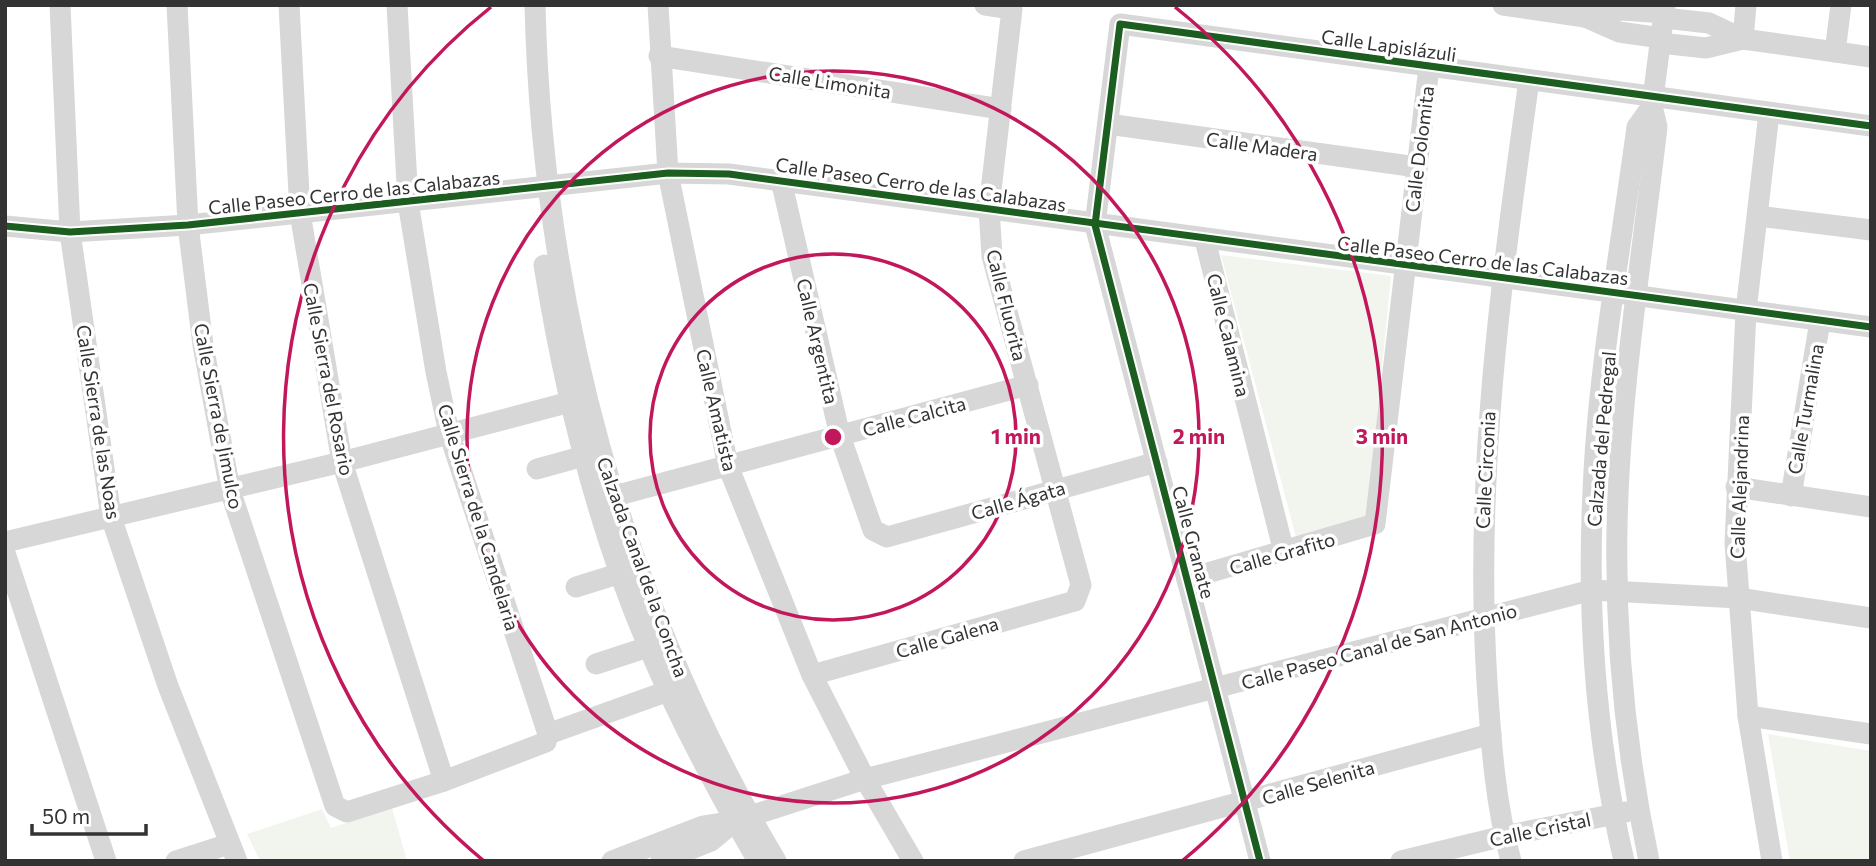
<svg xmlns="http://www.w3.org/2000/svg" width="1876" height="866" font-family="Commissioner,sans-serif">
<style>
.park{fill:#f1f5ed}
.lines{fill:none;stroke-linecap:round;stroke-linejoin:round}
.minor{stroke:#d7d7d7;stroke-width:21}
.cycleway-casing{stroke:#fff;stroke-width:11}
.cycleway{stroke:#1b5e20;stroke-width:7}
.ring{fill:none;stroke:#c2185b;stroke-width:3.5}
.labels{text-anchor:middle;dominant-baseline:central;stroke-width:7;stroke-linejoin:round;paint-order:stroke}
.street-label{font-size:19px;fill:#333;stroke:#fff}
.centre{fill:#c2185b;stroke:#fff;stroke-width:3.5}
.ring-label{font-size:21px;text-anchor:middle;font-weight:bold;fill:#c2185b;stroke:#fff;stroke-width:7;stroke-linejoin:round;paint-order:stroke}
</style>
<rect width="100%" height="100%" fill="#fff"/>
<g class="park">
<path d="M1221 255 1391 276 1367 518 1296 537Z"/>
<path d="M1768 734 1871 751V861H1790Z"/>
<path d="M392 808 407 861H260L247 834 322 809 331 828Z"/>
</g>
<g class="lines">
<g class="minor">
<path d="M60 5 70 232 111 517 168 686 237 861"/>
<path d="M177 5 188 225 203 345 230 490 335 806 347 812 444 781 546 742 548 734"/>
<path d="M289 5 300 213 342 462 444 781"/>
<path d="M397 5 408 202 436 372 449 433 548 734"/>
<path d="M535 5C542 304 622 603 776 861"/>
<path d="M658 5 668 173 728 466 812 675 865 779 913 861"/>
<path d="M1503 5 1585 17 1619 32 1661 38"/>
<path d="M1585 17 1622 10 1664 13"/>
<path d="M1664 18 1709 23 1743 39 1871 57"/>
<path d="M1743 39 1746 5"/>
<path d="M1660 43 1706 48 1743 39"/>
<path d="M1835 52 1841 5"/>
<path d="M659 56 1001 109"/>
<path d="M1769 113 1746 311 1735 543 1748 716 1772 861"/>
<path d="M1108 124 1417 167"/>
<path d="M781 180 840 436 873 530 887 537 1157 462"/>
<path d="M1758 216 1871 230"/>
<path d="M5 226 70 232 188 225 668 173 729 174 1871 327"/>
<path d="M1205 240 1284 552"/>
<path d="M544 265C565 395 597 527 649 648 680 721 718 792 758 861"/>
<path d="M537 469 584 456"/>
<path d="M1736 487 1871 507"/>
<path d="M1791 496 1820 321"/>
<path d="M600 500 1028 385"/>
<path d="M5 542 342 462 570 402"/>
<path d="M5 553 106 861"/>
<path d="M1187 579 1375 524 1429 67"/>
<path d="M576 587 621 573"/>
<path d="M596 664 648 647"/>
<path d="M812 675 1075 601 1081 585 992 256 989 208 1012 9 985 5"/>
<path d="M1748 716 1871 734"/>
<path d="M548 734 668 691"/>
<path d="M176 861 229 844"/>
<path d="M612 861 703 826 735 821 865 779 1592 590 1738 598 1871 618"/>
<path d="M661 861 711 841 735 821"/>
<path d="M1024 861 1491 734"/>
<path d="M1260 861 1095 225 1120 24 1871 126"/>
<path d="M1401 861 1504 836 1626 812"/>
<path d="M1511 861C1495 803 1491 742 1487 682 1474 479 1501 281 1529 80"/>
<path d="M1624 861C1596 741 1587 614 1593 491 1598 370 1621 247 1637 127L1652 106"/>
<path d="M1649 861C1626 752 1615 640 1617 529 1619 398 1642 257 1657 127L1652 106 1665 5"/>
</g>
<g class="cycleway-casing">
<g id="cycleway">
<path d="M5 226 70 232 188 225 668 173 729 174 1871 327"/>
<path d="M1260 861 1095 225 1120 24 1871 126"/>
</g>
</g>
<use href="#cycleway" class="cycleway"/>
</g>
<g class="ring">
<circle cx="833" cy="437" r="183"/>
<circle cx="833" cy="437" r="366"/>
<path d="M484 861A549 549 0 0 1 491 7M1175 7A549 549 0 0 1 1182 861"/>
</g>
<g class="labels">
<g class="street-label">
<text transform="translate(1389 45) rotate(8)">Calle Lapislázuli</text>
<text transform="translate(830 82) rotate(9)">Calle Limonita</text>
<text transform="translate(1262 146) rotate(8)">Calle Madera</text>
<text transform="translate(1419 149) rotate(-83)">Calle Dolomita</text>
<text transform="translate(921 184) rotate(8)">Calle Paseo Cerro de las Calabazas</text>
<text transform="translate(354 192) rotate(-6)">Calle Paseo Cerro de las Calabazas</text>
<text transform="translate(1483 260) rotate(7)">Calle Paseo Cerro de las Calabazas</text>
<text transform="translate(1007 305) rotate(76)">Calle Fluorita</text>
<text transform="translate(1229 335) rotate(76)">Calle Calamina</text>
<text transform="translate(818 341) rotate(77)">Calle Argentita</text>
<text transform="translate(329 379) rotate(79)">Calle Sierra del Rosario</text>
<text transform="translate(1805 409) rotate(-80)">Calle Turmalina</text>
<text transform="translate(717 410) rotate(77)">Calle Amatista</text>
<text transform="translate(219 416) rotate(79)">Calle Sierra de Jimulco</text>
<text transform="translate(914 416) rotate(-15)">Calle Calcita</text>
<text transform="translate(99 422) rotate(81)">Calle Sierra de las Noas</text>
<text transform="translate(1601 439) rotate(-85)">Calzada del Pedregal</text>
<text transform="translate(1485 470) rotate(-87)">Calle Circonia</text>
<text transform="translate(1739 487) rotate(-88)">Calle Alejandrina</text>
<text transform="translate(1018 500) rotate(-16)">Calle Ágata</text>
<text transform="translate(479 517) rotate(73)">Calle Sierra de la Candelaria</text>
<text transform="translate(1194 542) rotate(75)">Calle Granate</text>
<text transform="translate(1282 553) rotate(-16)">Calle Grafito</text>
<text transform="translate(643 567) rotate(70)">Calzada Canal de la Concha</text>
<text transform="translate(947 637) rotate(-16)">Calle Galena</text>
<text transform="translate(1379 646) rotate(-15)">Calle Paseo Canal de San Antonio</text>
<text transform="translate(1318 782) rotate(-16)">Calle Selenita</text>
<text transform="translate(1540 829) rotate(-12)">Calle Cristal</text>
</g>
</g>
<circle cx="833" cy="437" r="10" class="centre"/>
<g class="ring-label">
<text x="1016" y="444">1 min</text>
<text x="1199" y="444">2 min</text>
<text x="1382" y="444">3 min</text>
</g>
<rect width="1876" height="866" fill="none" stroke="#333333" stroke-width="14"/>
<path d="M32 824v10h114v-10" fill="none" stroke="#333333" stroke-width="3.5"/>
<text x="42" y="824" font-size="21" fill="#333333" stroke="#ffffff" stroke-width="5" paint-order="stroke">50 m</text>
</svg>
